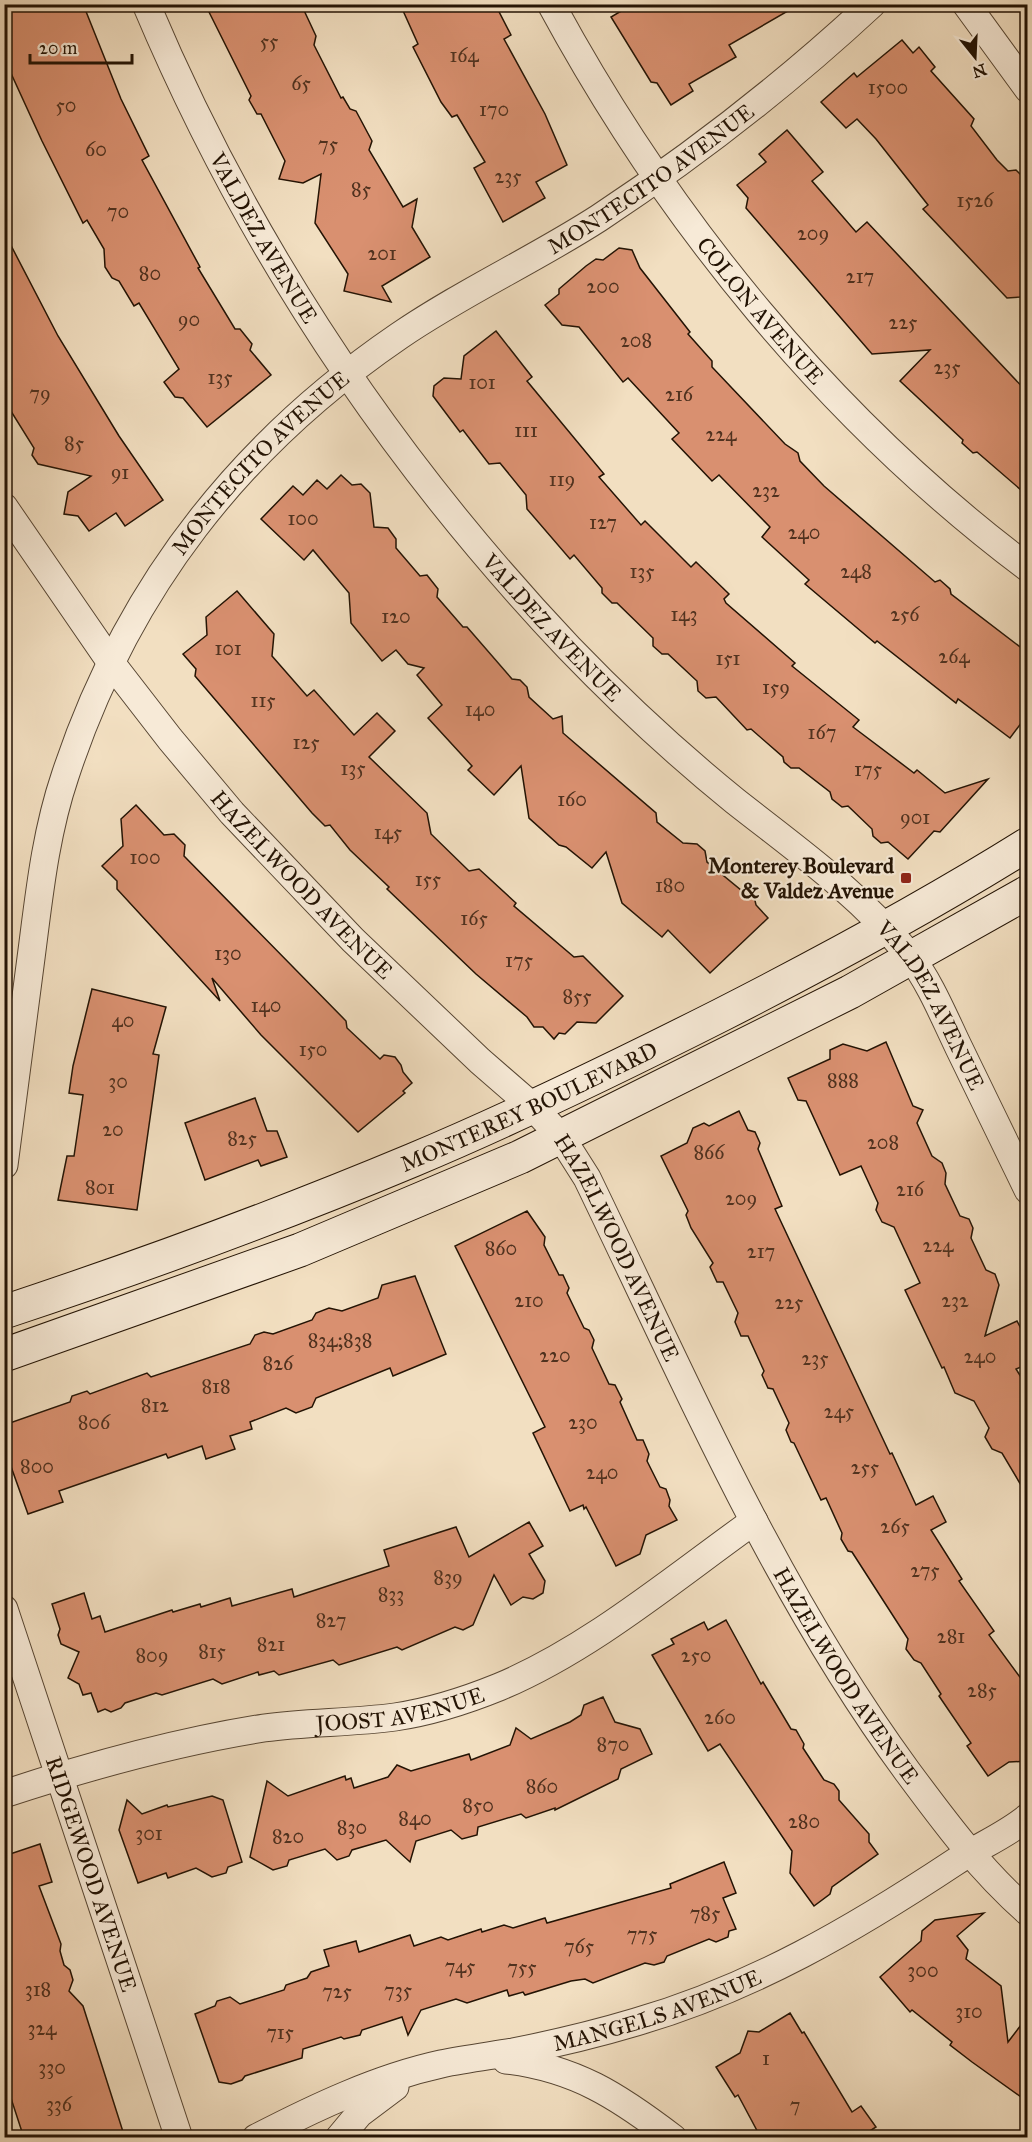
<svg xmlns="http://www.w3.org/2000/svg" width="1032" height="2142" font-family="'IM FELL Great Primer',serif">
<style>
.building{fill:#d99070;stroke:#231304;stroke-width:1.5}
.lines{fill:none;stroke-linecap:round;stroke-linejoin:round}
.street-casing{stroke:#574633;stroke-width:29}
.secondary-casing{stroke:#231304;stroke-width:35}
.street{stroke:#f7ead7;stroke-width:27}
.secondary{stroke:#f7ead7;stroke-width:33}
.poi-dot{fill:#8f2418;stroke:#f7ead7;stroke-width:2}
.labels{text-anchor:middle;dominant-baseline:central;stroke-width:4.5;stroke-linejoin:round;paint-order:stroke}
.number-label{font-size:20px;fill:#50321f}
.street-label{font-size:22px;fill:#231304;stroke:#f7ead7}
.poi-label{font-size:22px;font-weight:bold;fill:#231304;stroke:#f7ead7;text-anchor:end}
</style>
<rect width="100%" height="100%" fill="#f2dfc1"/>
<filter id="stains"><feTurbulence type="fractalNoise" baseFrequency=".00333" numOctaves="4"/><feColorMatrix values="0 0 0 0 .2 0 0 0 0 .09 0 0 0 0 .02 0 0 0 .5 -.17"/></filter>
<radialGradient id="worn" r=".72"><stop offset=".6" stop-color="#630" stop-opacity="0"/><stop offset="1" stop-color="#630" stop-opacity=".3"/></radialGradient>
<g class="building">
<path d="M4 4H83L121 99 149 156 142 160 200 267 198 268 235 329H240L252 344 250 350 271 375 207 427 183 398 175 397 164 382 179 369 139 303 134 306 119 281 112 278 105 267 104 249 87 220 83 223 42 141 4 58Z"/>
<path d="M205 4H301L316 36 314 45 341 98 343 97 350 109 356 111 372 141 369 150 403 207 417 199 412 227 430 257 382 286 391 302 344 291 348 274 315 223 321 174 303 183 279 179 285 161 261 114H257L249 100 251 96Z"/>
<path d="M400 4H495L511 35 504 39 545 114 567 165 536 182 545 198 503 222 474 168 485 162 457 115 452 117 441 102 413 47 418 44Z"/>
<path d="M633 4H800L729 45 736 57 689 84 693 91 671 105 657 83 651 82 611 17Z"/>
<path d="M902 40 913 53 919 47 935 67 931 71 974 119 971 126 997 160 1008 171 1016 170 1028 182V289L1020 297 1007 298 923 209 928 205 876 139 857 119 846 128 821 102 854 73 857 77Z"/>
<path d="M787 130 823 172 812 181 856 232 867 222 1028 393V496L977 452 973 453 962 443 963 440 900 381 930 350 872 354 746 208 748 198 737 185 766 162 759 154Z"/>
<path d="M4 232 58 336 119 436 163 500 125 526 116 513 89 531 78 516 64 514 68 492 91 476 38 464 32 455 34 448 4 400Z"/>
<path d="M619 248 632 250 640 268 690 332 688 334 712 361V367L785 444 798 453 800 461 824 486 935 582 940 580 950 589 951 594 1028 653V714L1010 738 958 699 956 703 877 641 875 643 805 584 809 580 762 537 770 527 719 475 712 481 672 439 679 433 628 378 623 382 579 327 562 325 545 305 559 294V289L586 266 596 259 603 260Z"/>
<path d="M496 331 532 377 527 381 604 474 599 477 641 525 645 521 691 567 696 562 729 594 724 599 726 603 795 663 792 666 859 720 853 727 914 773 917 770 945 793 988 779 940 832 934 831 908 859 888 842 881 843 873 836 872 829 848 806 842 807 832 799 830 792 799 768H791L784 762 783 757 751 729 747 730 716 697 706 698 698 691 697 681 668 654H662L653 646V638L617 603H612L602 593V588L574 555 570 559 527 509 526 495 500 463 489 464 463 430 460 432 433 396 434 386 444 378 461 379 464 356Z"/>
<path d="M341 475 352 485 361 484 370 493 374 527 388 528 396 539V548L420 576 427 575 438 589 437 597 463 627H467L512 679 520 680 527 687 529 697 553 719 562 716 563 733 656 813 657 822 683 843 697 844 705 851 707 862 741 890 753 892 756 905 768 918 710 973 668 930 662 937 622 903 606 852 592 868 566 847 559 845 529 818 521 766 494 795 468 770 472 766 428 718 442 705 417 675 424 668 408 664 396 650 382 661 351 623 349 593 313 550 304 560 261 519 293 486 303 495 317 480 327 489Z"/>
<path d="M237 591 274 634 272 656 307 696 314 690 354 735 377 713 395 731 369 757 427 813 431 834 469 871 479 869 516 903 514 906 574 957 583 956 623 996 596 1023 577 1022 565 1034 559 1033 554 1039 543 1027H534L527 1017 476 974 387 889 389 887 350 850 330 825 325 826 312 813 195 676 196 669 183 654 207 635 206 617Z"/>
<path d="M136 805 164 835 174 834 185 845 184 856 346 1021 347 1028 380 1059 384 1055 395 1057 401 1065 403 1072 412 1083 403 1091 405 1093 358 1132 261 1035 212 978 220 1001 117 889V881L102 866 123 846 121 819Z"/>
<path d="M92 989 166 1007 153 1054 159 1055 137 1210 58 1200 67 1156H74L83 1095 69 1093 73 1066Z"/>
<path d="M886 1042 913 1106 923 1110 917 1123 932 1156 942 1163 946 1173 945 1184 960 1216 969 1219 973 1228 971 1238 986 1270 995 1274 999 1285 985 1336 1017 1321 1028 1342V1364L1016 1369 1028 1388V1497L1002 1453 992 1449 985 1437 989 1428 974 1401 955 1393 944 1367 942 1368 905 1290 920 1283 894 1227 882 1222 876 1210 878 1203 861 1166 840 1175 806 1101 798 1100 788 1078 830 1059V1050L843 1044 867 1051Z"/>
<path d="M255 1098 267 1131H277L287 1157 261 1166 258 1160 205 1180 185 1123Z"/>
<path d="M739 1111 748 1130 755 1132 760 1143 758 1149 782 1206 775 1209 890 1454 892 1453 916 1505 933 1496 946 1522 931 1530 962 1579 959 1581 994 1631 989 1635 1028 1688V1761L1009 1762 988 1776 967 1746 971 1743 939 1696 941 1694 921 1663 914 1660 906 1649 908 1639 852 1552 848 1551 841 1539 842 1533 826 1498 821 1500 794 1443 791 1442 786 1430 789 1423 773 1389 768 1388 762 1375 764 1371 748 1336H741L735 1322 738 1313 723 1282H717L710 1267 713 1263 691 1228 686 1215 688 1211 661 1156 687 1143 693 1128 704 1123 709 1126Z"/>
<path d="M527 1211 545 1237 544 1245 559 1275H563L569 1288 567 1293 584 1328 589 1330 594 1340 592 1348 609 1384 615 1385 622 1399 620 1402 637 1440H643L649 1454 647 1461 660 1487 666 1489 670 1500 669 1506 677 1520 646 1535 640 1554 616 1566 586 1507 584 1509 583 1505 570 1511 533 1433 545 1427 455 1246Z"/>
<path d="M415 1276 446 1354 393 1376 390 1368 316 1398 312 1407 296 1413 286 1408 250 1422 252 1429 230 1436 235 1449 206 1459 202 1446 168 1458 166 1454 59 1491 63 1502 28 1514 4 1447V1425L70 1402 72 1396 87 1391 90 1394 147 1373 151 1377 250 1344 255 1335 264 1332 273 1334 312 1320 316 1313 329 1308 342 1311 378 1298 382 1285Z"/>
<path d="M529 1522 543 1546 529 1554 545 1581 543 1593 533 1599 523 1597 511 1605 494 1575 473 1625 463 1630 455 1627 402 1650 397 1647 339 1665 333 1660 279 1675 274 1671 259 1675 258 1672 222 1684 213 1679 162 1695 156 1693 125 1703 121 1708 111 1712 105 1709 98 1712 91 1693 83 1695 79 1684 68 1678 79 1652 61 1644 58 1635 60 1629 52 1604 84 1593 92 1619 100 1616 105 1632 172 1610 173 1612 200 1604 201 1607 230 1598 232 1606 292 1589 294 1597 389 1566 384 1550 456 1527 469 1557Z"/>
<path d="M726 1620 761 1684 763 1682 791 1729 796 1730 804 1744 803 1748 824 1780 834 1784 839 1791V1800L869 1834V1842L878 1854 832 1887 830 1894 814 1906 790 1873 792 1851 720 1744 708 1751 652 1655 674 1644 671 1639 704 1622 708 1630Z"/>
<path d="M603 1697 615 1722 640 1729 652 1754 621 1769 618 1779 555 1810V1808L526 1818 521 1814 478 1827 477 1835 462 1839 451 1830 416 1841 410 1862 386 1840 352 1850 349 1856 337 1860 325 1849 289 1860 287 1866 273 1870 250 1857 267 1781 288 1796 345 1776 346 1780 351 1778 354 1788 388 1777 397 1765 411 1771 469 1754 471 1760 510 1745 516 1728 531 1739 570 1722 581 1715 584 1705Z"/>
<path d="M212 1796 223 1800 242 1862 228 1867 226 1873 212 1877 196 1868 168 1878 166 1873 138 1883 119 1830 127 1800 142 1814 167 1805 168 1807Z"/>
<path d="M40 1844 52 1882 39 1886 61 1944 60 1951 64 1965 70 1970 73 1980 69 1991 83 2006 125 2138H24L4 2077V1856Z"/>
<path d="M724 1862 736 1893 723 1898 736 1929 729 1931 728 1937 716 1942 709 1939 667 1956 664 1962 654 1965 645 1963 593 1983 585 1979 571 1981 525 1995 523 1992 509 1996 507 1990 467 2003 456 1999 421 2010 408 2035 402 2017 362 2030 360 2035 344 2039 341 2037 303 2049 302 2058 245 2076 242 2080 231 2084 219 2082 195 2014 215 2006 217 2001 230 1997 240 2004 284 1990 286 1985 307 1978 311 1972 329 1966 324 1950 356 1941 359 1952 410 1935 414 1946 441 1937 448 1940 481 1929 482 1932 504 1925 513 1928 545 1918 547 1923 671 1888 670 1884Z"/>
<path d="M984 1913 957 1936 968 1950 966 1959 1001 1986 1008 2042 1028 2016V2102L972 2062 950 2045 952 2042 912 2010 910 2012 880 1977 921 1941 922 1931 935 1920Z"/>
<path d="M790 2013 802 2033 804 2032 852 2112 861 2106 876 2127 865 2134 867 2138H761L738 2095 735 2097 716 2067 740 2053 748 2031 759 2032Z"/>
</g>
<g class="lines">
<g class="street-casing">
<g id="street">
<path id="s1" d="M146 4C247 244 391 460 569 648 621 702 677 754 735 801 796 849 860 894 909 955 930 982 944 1017 959 1048 982 1095 1005 1143 1028 1190"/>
<path id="s2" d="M551 4C669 222 830 419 1028 568"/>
<path d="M966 4 1028 89"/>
<path id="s3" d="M4 507 112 664 170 739 232 813 353 940 480 1061 533 1107 561 1137 587 1178C685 1380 774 1590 907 1771 944 1821 981 1871 1028 1912"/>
<path id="s4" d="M4 1165C13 1096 22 1027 31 958 39 897 45 835 65 776 126 590 238 446 399 336 463 292 534 260 599 218 696 154 787 83 872 4"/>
<path id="s5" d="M4 1609 179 2138"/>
<path id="s6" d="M4 1794C89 1766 175 1742 264 1728 307 1722 351 1723 395 1717 429 1712 467 1700 499 1687 590 1649 674 1578 754 1521"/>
<path d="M506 2060C575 2068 618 2096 673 2138"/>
<path id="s7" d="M256 2138C314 2108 377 2078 441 2064 465 2059 489 2056 513 2052 554 2044 596 2034 636 2022 753 1988 854 1929 955 1862 979 1846 1005 1836 1028 1817"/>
<path d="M339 2138 359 2114 395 2087"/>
</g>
</g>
<g class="secondary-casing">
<g id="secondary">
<path id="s8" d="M4 1312C143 1266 279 1216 413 1160 518 1116 620 1066 721 1015 825 962 929 906 1028 844"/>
<path d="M4 1355 300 1250 520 1157 850 992 1028 892"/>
</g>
</g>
<use href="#street" class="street"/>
<use href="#secondary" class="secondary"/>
</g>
<rect class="poi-dot" x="900" y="872" width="12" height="12" rx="3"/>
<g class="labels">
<g class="number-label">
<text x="269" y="41">55</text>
<text x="464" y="55">164</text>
<text x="301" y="83">65</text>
<text x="888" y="87">1500</text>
<text x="66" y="105">50</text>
<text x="494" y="109">170</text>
<text x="328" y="144">75</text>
<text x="96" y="149">60</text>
<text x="508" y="176">235</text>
<text x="361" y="189">85</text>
<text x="975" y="200">1526</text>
<text x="118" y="211">70</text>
<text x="813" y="233">209</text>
<text x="382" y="253">201</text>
<text x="150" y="273">80</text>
<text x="860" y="276">217</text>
<text x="603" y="286">200</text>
<text x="189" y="319">90</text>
<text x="903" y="322">225</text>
<text x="636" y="340">208</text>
<text x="947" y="367">235</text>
<text x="220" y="377">135</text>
<text x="482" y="382">101</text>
<text x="40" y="393">79</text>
<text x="679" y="394">216</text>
<text x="526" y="430">111</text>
<text x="721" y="434">224</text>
<text x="74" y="443">85</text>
<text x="120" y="472">91</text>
<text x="562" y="479">119</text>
<text x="766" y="490">232</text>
<text x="303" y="518">100</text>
<text x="603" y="522">127</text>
<text x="804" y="532">240</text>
<text x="642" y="571">135</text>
<text x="856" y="571">248</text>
<text x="684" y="614">143</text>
<text x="905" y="614">256</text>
<text x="396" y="616">120</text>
<text x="228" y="648">101</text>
<text x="954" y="656">264</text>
<text x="728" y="658">151</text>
<text x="776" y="687">159</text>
<text x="263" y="700">115</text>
<text x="480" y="709">140</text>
<text x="822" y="732">167</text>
<text x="306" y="742">125</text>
<text x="353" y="768">135</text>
<text x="868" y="769">175</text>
<text x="572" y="799">160</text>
<text x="915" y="817">901</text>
<text x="388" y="832">145</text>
<text x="145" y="857">100</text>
<text x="428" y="879">155</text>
<text x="670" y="885">180</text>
<text x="474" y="918">165</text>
<text x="228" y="953">130</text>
<text x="519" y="960">175</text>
<text x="577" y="996">855</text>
<text x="266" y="1005">140</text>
<text x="123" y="1020">40</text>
<text x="313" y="1049">150</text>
<text x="843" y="1080">888</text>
<text x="118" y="1081">30</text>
<text x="113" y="1129">20</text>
<text x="242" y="1138">825</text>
<text x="883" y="1142">208</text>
<text x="709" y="1152">866</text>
<text x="100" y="1187">801</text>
<text x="910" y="1189">216</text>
<text x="741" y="1198">209</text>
<text x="938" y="1245">224</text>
<text x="501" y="1248">860</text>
<text x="761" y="1251">217</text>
<text x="529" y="1300">210</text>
<text x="955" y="1300">232</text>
<text x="789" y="1302">225</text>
<text x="340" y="1340">834;838</text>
<text x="555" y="1355">220</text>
<text x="980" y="1356">240</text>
<text x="815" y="1358">235</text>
<text x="278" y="1363">826</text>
<text x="216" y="1386">818</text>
<text x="155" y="1405">812</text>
<text x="839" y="1411">245</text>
<text x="94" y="1422">806</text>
<text x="583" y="1422">230</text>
<text x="37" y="1466">800</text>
<text x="865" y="1467">255</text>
<text x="602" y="1472">240</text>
<text x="895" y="1526">265</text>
<text x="925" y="1570">275</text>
<text x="448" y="1577">839</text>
<text x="391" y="1594">833</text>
<text x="331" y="1620">827</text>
<text x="951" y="1636">281</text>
<text x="271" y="1644">821</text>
<text x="212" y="1651">815</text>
<text x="152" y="1655">809</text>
<text x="696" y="1655">250</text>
<text x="982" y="1690">285</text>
<text x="720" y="1717">260</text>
<text x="613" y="1744">870</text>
<text x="542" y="1786">860</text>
<text x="478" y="1805">850</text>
<text x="415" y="1818">840</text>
<text x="804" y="1821">280</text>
<text x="352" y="1827">830</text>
<text x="149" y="1833">301</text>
<text x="288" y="1836">820</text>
<text x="705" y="1913">785</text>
<text x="642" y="1934">775</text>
<text x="579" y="1946">765</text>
<text x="460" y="1966">745</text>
<text x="522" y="1967">755</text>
<text x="923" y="1970">300</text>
<text x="38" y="1989">318</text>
<text x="398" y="1990">735</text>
<text x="337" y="1991">725</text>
<text x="969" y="2011">310</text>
<text x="42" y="2028">324</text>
<text x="280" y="2032">715</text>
<text x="766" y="2058">1</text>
<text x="52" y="2067">330</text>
<text x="59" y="2104">336</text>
<text x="795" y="2105">7</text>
</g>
<g class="street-label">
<text stroke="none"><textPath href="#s4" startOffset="1254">MONTECITO AVENUE</textPath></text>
<text stroke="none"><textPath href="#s1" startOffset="262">VALDEZ AVENUE</textPath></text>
<text stroke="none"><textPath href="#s2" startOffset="372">COLON AVENUE</textPath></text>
<text stroke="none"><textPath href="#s4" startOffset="768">MONTECITO AVENUE</textPath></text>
<text stroke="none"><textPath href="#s1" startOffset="748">VALDEZ AVENUE</textPath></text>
<text stroke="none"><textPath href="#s3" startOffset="482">HAZELWOOD AVENUE</textPath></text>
<text stroke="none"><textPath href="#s1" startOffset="1288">VALDEZ AVENUE</textPath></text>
<text stroke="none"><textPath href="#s8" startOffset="564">MONTEREY BOULEVARD</textPath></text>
<text stroke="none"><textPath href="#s3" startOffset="968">HAZELWOOD AVENUE</textPath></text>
<text stroke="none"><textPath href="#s3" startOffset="1454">HAZELWOOD AVENUE</textPath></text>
<text stroke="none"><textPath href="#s6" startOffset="406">JOOST AVENUE</textPath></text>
<text stroke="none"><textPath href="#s5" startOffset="279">RIDGEWOOD AVENUE</textPath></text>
<text stroke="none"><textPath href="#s7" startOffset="423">MANGELS AVENUE</textPath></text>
</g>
<g class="poi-label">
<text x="894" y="865">Monterey Boulevard<tspan x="894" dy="25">&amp; Valdez Avenue</tspan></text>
</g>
</g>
<rect width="1032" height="2142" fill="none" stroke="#f2dfc1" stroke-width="24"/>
<rect x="6" y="6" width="1020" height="2130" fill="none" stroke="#231304" stroke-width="3"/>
<rect x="12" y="12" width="1008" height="2118" fill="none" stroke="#231304" stroke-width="1.5"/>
<g transform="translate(975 57) rotate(162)" stroke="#f7ead7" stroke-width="4.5" paint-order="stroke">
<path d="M0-4.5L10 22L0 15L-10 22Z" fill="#231304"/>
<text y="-9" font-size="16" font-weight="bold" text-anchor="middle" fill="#231304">N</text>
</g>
<path d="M30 54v9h102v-9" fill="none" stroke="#231304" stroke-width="3"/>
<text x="39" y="54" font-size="18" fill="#231304" stroke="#f7ead7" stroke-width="4.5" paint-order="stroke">20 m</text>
<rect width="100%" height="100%" filter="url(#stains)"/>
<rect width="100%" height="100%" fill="url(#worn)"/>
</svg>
